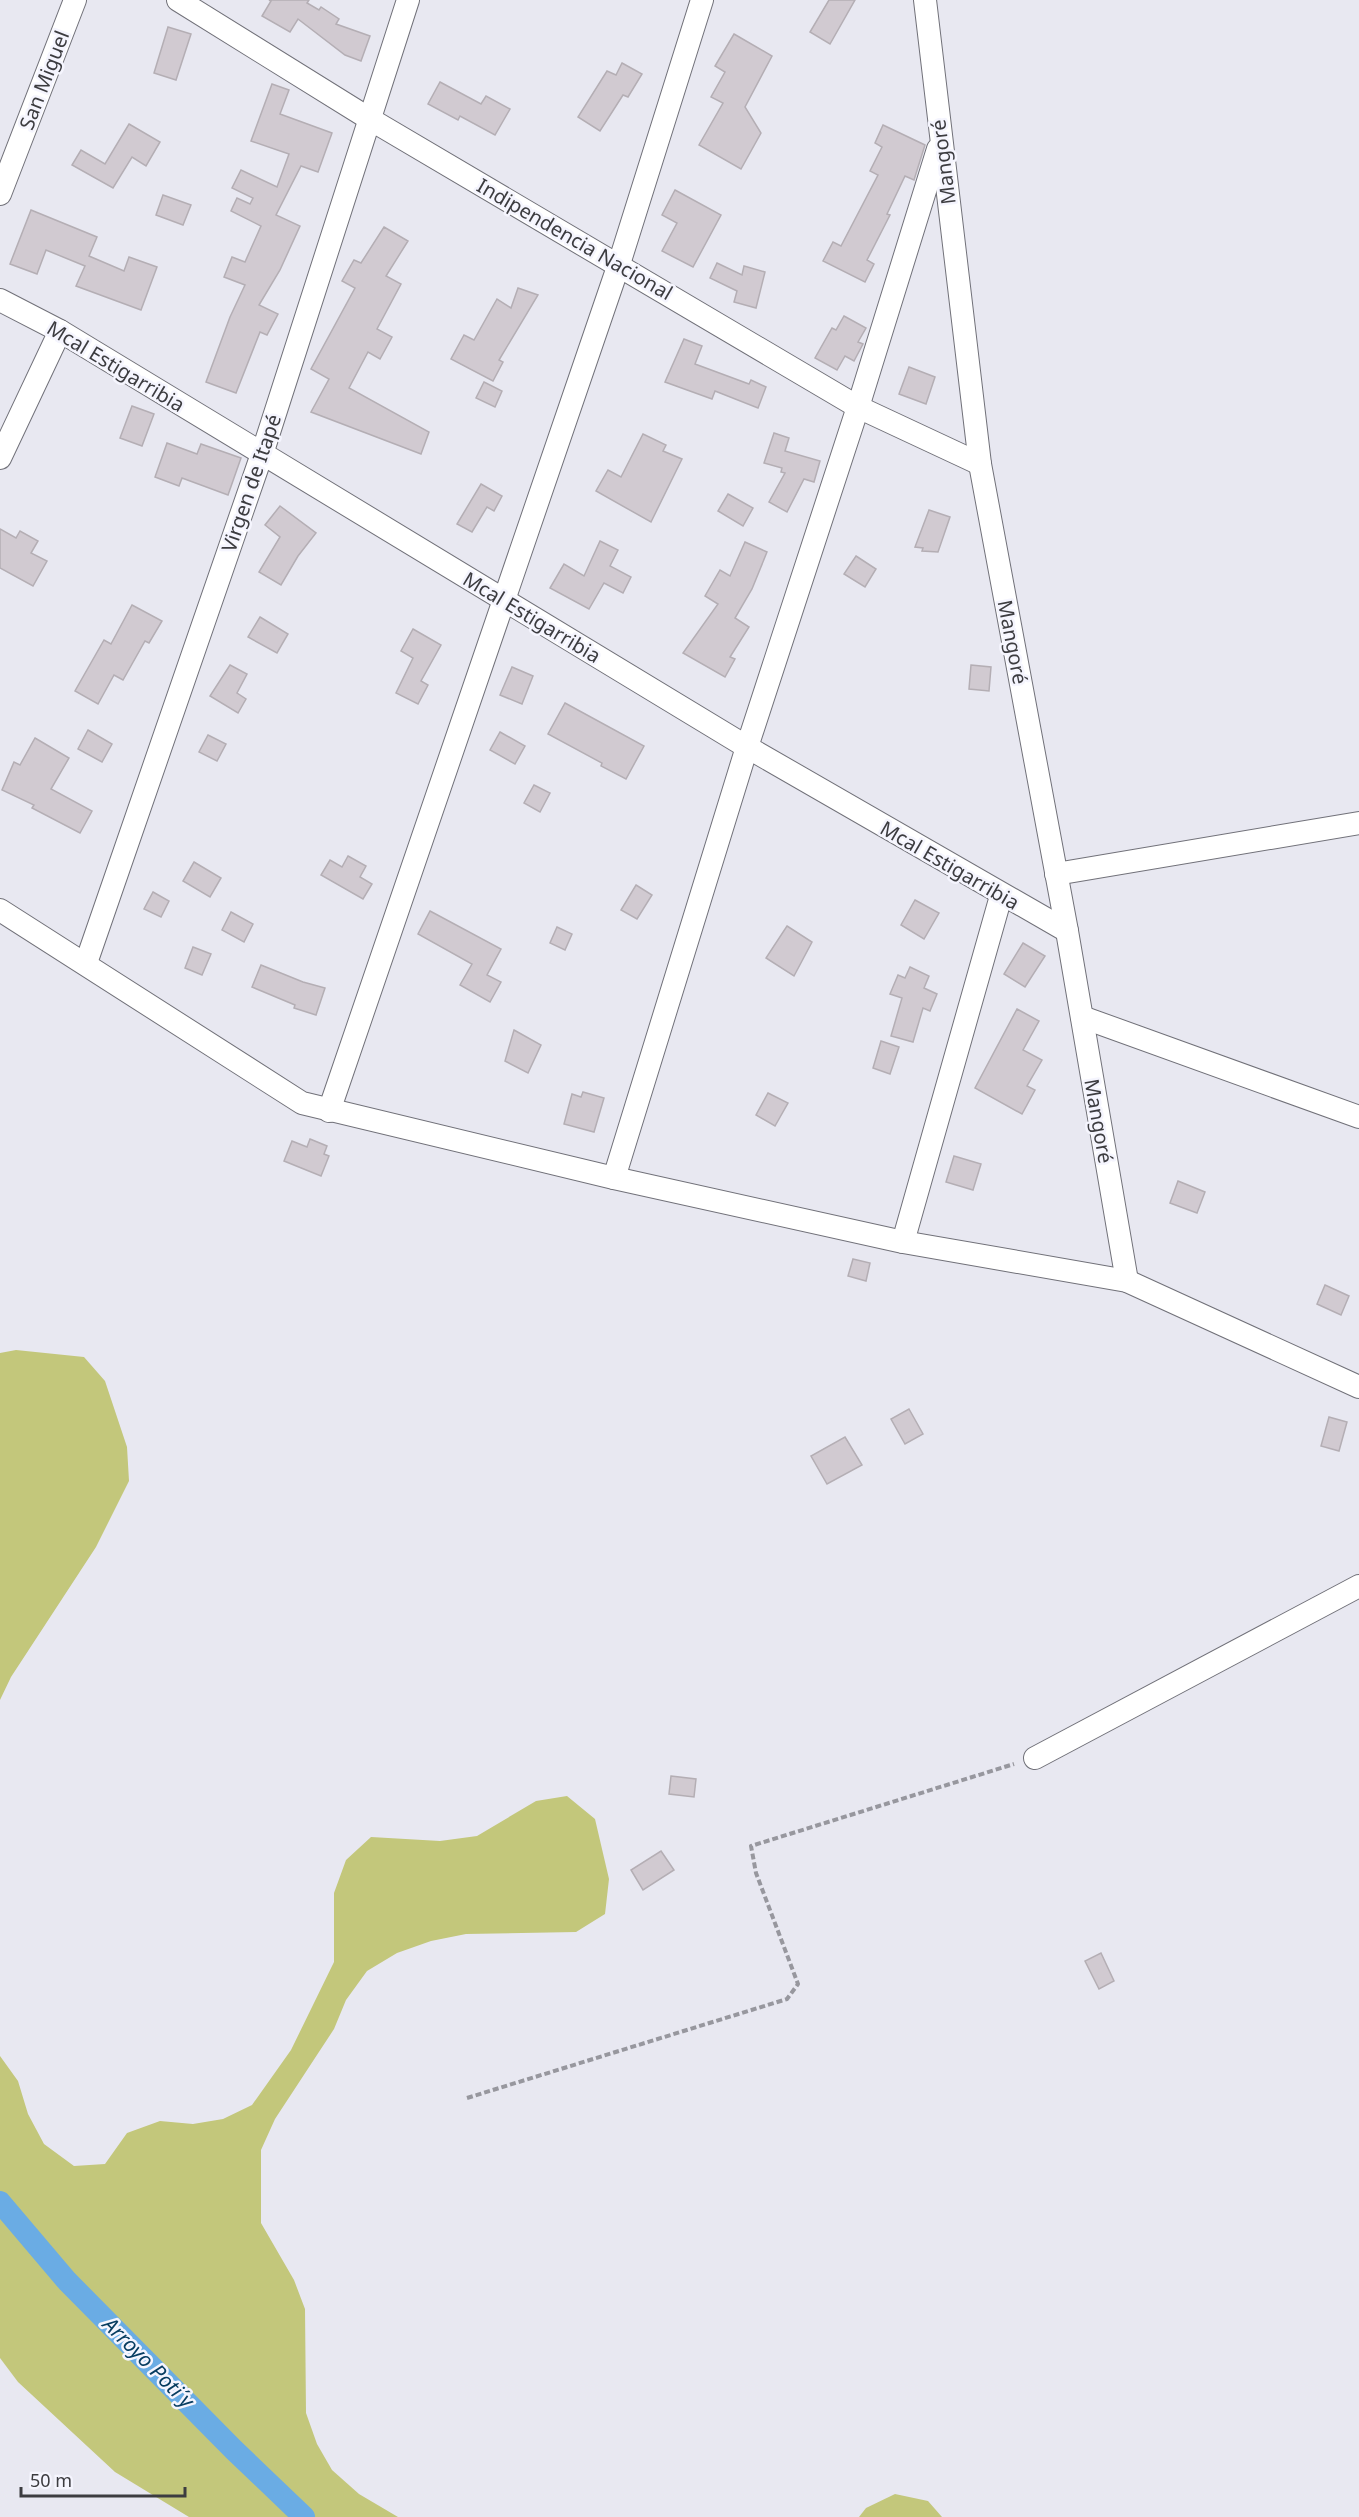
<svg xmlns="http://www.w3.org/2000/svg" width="1359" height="2517" font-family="'Noto Sans',sans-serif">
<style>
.green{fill:#c3c77b}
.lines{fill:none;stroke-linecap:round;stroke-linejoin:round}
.canal{stroke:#6aace4;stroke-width:22}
.building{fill:#d1cad1;stroke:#b4aeb4;stroke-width:1.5}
.minor-casing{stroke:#717179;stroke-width:24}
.path{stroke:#97979e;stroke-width:4;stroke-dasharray:6 3;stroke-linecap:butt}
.minor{stroke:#fff;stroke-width:22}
.labels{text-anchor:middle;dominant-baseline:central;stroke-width:5;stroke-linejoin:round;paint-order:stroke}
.street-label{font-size:20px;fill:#3c3c40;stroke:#f5f5fe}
.water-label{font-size:21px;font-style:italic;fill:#083d61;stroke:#f5f5fe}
</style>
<rect width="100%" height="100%" fill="#e8e8f1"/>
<g class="green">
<path d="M16 1350 84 1357 105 1381 127 1447 129 1481 96 1547 11 1677 0 1700V1353Z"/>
<path d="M567 1796 595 1819 609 1879 605 1914 576 1932 466 1934 431 1941 397 1953 367 1971 346 2000 334 2029 275 2119 261 2150V2223L294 2280 305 2309 306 2413 317 2444 332 2470 359 2494 398 2517H189L115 2472 18 2382 0 2358V2056L18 2081 28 2114 44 2144 74 2166 105 2164 127 2133 160 2121 193 2124 223 2119 252 2105 291 2050 334 1962V1893L346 1860 371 1837 440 1841 477 1836 536 1801Z"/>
<path d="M895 2494 928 2501 942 2517H859L866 2508Z"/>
</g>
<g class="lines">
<path class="canal" d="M0 2202 67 2281 234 2450 304 2517"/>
</g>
<g class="building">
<path d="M269 0H309L307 3 319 10 321 7 339 19 336 24 370 36 361 61 345 55 298 19 290 32 262 16 271 1Z"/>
<path d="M829 0H855L830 44 810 32Z"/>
<path d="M168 27 191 34 176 80 154 73Z"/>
<path d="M734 34 772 56 745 107 761 133 741 169 699 145 723 103 711 97 725 72 715 66Z"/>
<path d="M622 63 642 74 628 97 623 95 600 131 578 117 607 71 616 75Z"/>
<path d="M440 82 481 104 486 96 510 109 495 135 460 116 458 120 428 104Z"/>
<path d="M272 84 289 90 280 114 332 133 318 172 301 166 276 215 300 226 280 270 259 305 278 314 267 335 260 332 236 393 206 382 230 317 245 285 224 277 232 257 245 262 261 226 231 211 237 198 250 204 253 198 232 188 241 170 277 187 289 154 251 141Z"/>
<path d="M129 124 160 142 146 166 132 157 113 188 72 165 81 150 105 164Z"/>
<path d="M883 125 925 145 914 180 905 176 887 214 890 215 867 260 874 264 865 282 823 261 833 242 841 246 878 175 870 171 882 147 875 143Z"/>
<path d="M675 190 721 215 693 267 662 251 677 223 662 215Z"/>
<path d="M163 195 191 205 183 225 156 215Z"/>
<path d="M31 210 97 237 89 256 124 271 129 257 157 267 141 310 76 286 85 266 46 250 37 274 10 264Z"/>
<path d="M384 227 408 241 386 276 401 284 377 329 392 337 380 359 368 352 349 388 429 432 421 454 311 412 329 379 311 369 355 288 342 281 354 260 361 263Z"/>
<path d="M717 263 742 275 744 266 765 272 756 308 734 302 737 291 710 278Z"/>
<path d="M518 288 538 295 499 360 503 362 493 381 451 359 464 335 474 340 497 299 511 308Z"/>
<path d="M844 316 866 328 858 342 863 344 854 361 845 356 837 370 815 358 832 328 836 330Z"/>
<path d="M684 339 702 346 695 364 749 384 751 380 766 387 758 408 715 391 712 399 665 382Z"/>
<path d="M909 367 935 377 926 404 899 394Z"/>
<path d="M484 382 502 391 495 407 476 398Z"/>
<path d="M132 406 154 414 142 446 120 438Z"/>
<path d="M774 433 789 438 785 451 820 461 814 482 804 479 787 512 769 502 785 473 781 472 782 468 764 463Z"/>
<path d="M643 434 666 445 663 451 682 459 651 522 596 491 608 470 621 477Z"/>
<path d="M167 443 197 454 201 444 241 458 228 495 182 478 179 486 155 477Z"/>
<path d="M481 484 502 496 494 511 487 507 472 532 457 524Z"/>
<path d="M728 494 753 508 743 526 718 511Z"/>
<path d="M280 506 316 533 298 556 281 585 259 572 280 537 265 525Z"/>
<path d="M929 510 950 517 938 552 922 551 923 548 915 547Z"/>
<path d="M0 529 16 538 20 531 38 541 31 553 47 561 33 586 0 568Z"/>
<path d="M600 541 618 550 610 566 631 577 623 593 604 583 589 609 550 588 564 564 584 576Z"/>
<path d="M745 542 767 552 752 589 735 618 749 627 730 657 735 659 725 677 683 653 718 604 705 596 720 570 730 576Z"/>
<path d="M856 556 876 569 865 587 844 574Z"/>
<path d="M132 605 162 621 149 643 145 641 123 680 114 675 98 704 75 691 104 640 111 644Z"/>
<path d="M260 617 288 634 277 653 248 637Z"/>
<path d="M413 629 441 645 421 681 428 685 418 704 396 693 413 658 401 651Z"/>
<path d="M230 665 247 674 237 693 246 699 238 713 210 696Z"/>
<path d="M971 665 991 667 989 691 969 689Z"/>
<path d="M512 667 533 676 522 704 500 695Z"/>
<path d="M565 703 644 746 626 779 601 766 602 763 548 734Z"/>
<path d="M88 730 112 744 102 762 78 749Z"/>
<path d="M500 732 525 746 515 764 490 750Z"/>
<path d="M208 735 226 744 217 761 199 752Z"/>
<path d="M35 738 69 758 51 789 92 811 80 833 32 808 34 805 2 790 14 762 20 765Z"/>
<path d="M534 785 550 793 540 812 524 803Z"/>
<path d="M348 856 366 866 360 877 372 884 363 899 321 875 330 860 342 867Z"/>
<path d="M194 862 221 878 210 897 183 881Z"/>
<path d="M636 885 652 895 637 919 621 910Z"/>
<path d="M153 892 169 901 161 917 144 909Z"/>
<path d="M915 900 939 913 924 939 901 925Z"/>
<path d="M430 911 501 949 487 975 501 982 490 1002 460 985 472 964 418 934Z"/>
<path d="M231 912 253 924 244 942 222 930Z"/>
<path d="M787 926 812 942 794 976 766 958Z"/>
<path d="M557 927 572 934 565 950 550 943Z"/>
<path d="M1023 943 1045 956 1025 987 1004 974Z"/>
<path d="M193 947 211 954 202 975 185 968Z"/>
<path d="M261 965 303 982 325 988 316 1015 294 1008 295 1005 252 987Z"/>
<path d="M910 967 929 976 924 988 937 994 930 1011 923 1008 913 1042 891 1036 902 998 890 994 898 975 905 978Z"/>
<path d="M1017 1009 1039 1021 1023 1050 1042 1060 1027 1086 1035 1090 1022 1114 975 1088Z"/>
<path d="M514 1030 541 1045 528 1073 505 1061Z"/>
<path d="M881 1041 899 1047 890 1074 873 1068Z"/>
<path d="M583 1092 604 1098 594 1132 564 1124 572 1094 581 1097Z"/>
<path d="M768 1093 788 1103 775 1126 756 1115Z"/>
<path d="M310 1139 327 1146 324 1154 329 1156 321 1176 284 1161 292 1141 307 1147Z"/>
<path d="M954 1156 981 1164 973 1190 946 1182Z"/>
<path d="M1178 1181 1205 1192 1197 1213 1170 1203Z"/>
<path d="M853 1259 870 1263 866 1281 848 1276Z"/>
<path d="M1325 1285 1349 1296 1341 1315 1317 1304Z"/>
<path d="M909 1409 923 1434 905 1444 891 1419Z"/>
<path d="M1329 1417 1347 1422 1339 1451 1321 1446Z"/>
<path d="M845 1437 862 1465 827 1484 811 1456Z"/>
<path d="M671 1776 696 1779 694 1797 669 1794Z"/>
<path d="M661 1851 674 1870 643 1890 631 1870Z"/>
<path d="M1101 1953 1114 1981 1099 1989 1085 1961Z"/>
</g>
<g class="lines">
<g class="minor-casing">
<g id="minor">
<path d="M178 0 368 118 858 407 980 464"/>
<path d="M925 0 980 464 1067 931 1127 1281"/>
<path d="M0 194 75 0"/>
<path d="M0 300 60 331 747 747 1067 931"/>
<path d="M0 458 60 331"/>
<path d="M1056 874 1359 823"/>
<path d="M0 910 302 1103 614 1178 903 1242 1127 1281 1359 1387"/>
<path d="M86 963 262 454 408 0"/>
<path d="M1082 1017 1359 1117"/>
<path d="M329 1111 619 264 702 0"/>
<path d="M614 1178 747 747 858 407 938 149"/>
<path d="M903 1242 1001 896"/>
<path d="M1035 1758 1359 1586"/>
</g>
</g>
<path class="path" d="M467 2098 787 1999 798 1984 756 1873 751 1846 1014 1764"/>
<use href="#minor" class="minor"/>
</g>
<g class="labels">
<g class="street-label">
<text transform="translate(44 80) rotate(-69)">San Miguel</text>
<text transform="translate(943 162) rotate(-97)">Mangoré</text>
<text transform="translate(575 239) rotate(30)">Indipendencia Nacional</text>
<text transform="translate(116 366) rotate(31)">Mcal Estigarribia</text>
<text transform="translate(251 483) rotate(-71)">Virgen de Itapé</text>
<text transform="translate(532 617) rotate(31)">Mcal Estigarribia</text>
<text transform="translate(1013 642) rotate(79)">Mangoré</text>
<text transform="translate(950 865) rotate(30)">Mcal Estigarribia</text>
<text transform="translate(1099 1121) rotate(80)">Mangoré</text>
</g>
<g class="water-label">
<text transform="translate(149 2362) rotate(45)">Arroyo Poti´y</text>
</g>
</g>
<path d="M21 2487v9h164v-9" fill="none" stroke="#3c3c40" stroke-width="3"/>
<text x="30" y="2487" font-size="18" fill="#3c3c40" stroke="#f5f5fe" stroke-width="4.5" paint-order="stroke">50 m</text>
</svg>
